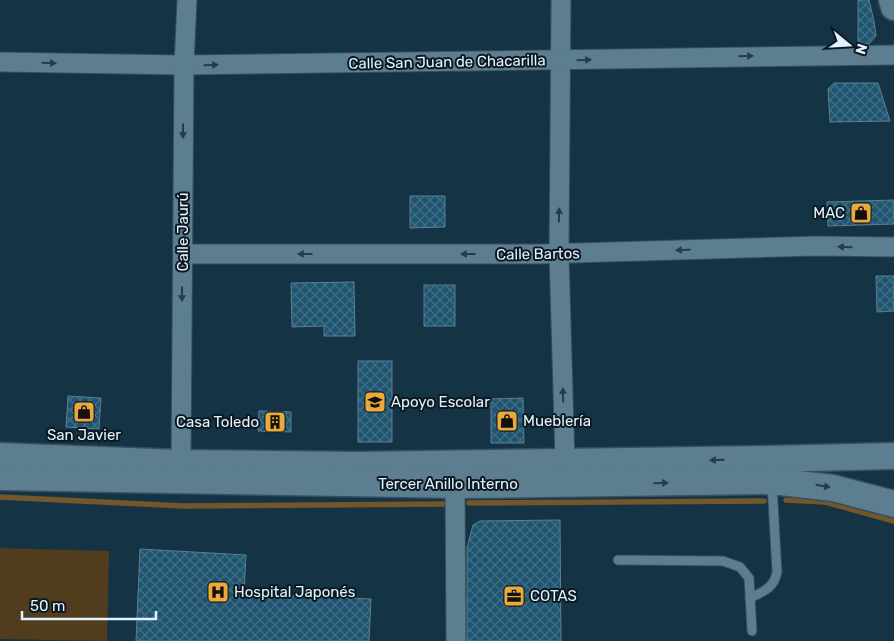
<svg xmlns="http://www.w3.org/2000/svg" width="894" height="641" font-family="Rubik,sans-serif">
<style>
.garden{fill:#513c1e}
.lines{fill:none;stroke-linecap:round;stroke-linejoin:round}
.stream{stroke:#735629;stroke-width:5.5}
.building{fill:url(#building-cross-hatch);stroke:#5e7e92}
.lane-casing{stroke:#364e5d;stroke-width:11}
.street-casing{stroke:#364e5d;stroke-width:21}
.secondary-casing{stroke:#364e5d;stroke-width:29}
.lane{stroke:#5d7d91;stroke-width:9}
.street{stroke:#5d7d91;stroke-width:19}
.secondary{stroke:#5d7d91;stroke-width:26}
.oneway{fill:#283c48}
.labels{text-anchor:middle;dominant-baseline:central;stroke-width:4;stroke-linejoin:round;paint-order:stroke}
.street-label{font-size:15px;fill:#e1f3fe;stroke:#0c1921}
.poi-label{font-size:15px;fill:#e1f3fe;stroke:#0c1921;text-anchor:start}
</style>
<defs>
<pattern id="building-cross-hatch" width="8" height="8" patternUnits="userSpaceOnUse" patternTransform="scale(1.25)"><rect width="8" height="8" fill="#205571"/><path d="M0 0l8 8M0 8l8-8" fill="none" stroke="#406e86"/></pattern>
</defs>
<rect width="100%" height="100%" fill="#143344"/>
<path class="garden" d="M0 548 109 551 107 641 0 639Z"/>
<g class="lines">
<g class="stream">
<path d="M0 497 184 506 445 504"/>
<path d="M786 500 825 502 894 521"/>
<path d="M469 503 764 501"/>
</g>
</g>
<g class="building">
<path d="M858 0H869L874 21 876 36 869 44H858Z"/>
<path d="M834 83H878L890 121 830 122 828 89Z"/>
<path d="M410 196H445V227L410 228Z"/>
<path d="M894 200V224L828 226 827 202Z"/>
<path d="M876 276H894V311L877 312Z"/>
<path d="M354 282 355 336H324V326L292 327 291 283Z"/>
<rect x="424" y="285" width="31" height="41"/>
<rect x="358" y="361" width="34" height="81"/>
<path d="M68 396 101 398 99 429 66 427Z"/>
<path d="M523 398 524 443H491V399Z"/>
<path d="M259 411 291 412V432L258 431Z"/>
<path d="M560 520 561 641H467V548L473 525 480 521Z"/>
<path d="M140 549 246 555 244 594 371 599 369 641H136Z"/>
</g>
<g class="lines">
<g class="lane-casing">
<g id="lane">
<path d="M618 560 723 561 740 567 749 578 752 631"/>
<path d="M750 598C764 591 774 588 777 572L772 484"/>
</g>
</g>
<g class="street-casing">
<g id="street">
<path d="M561 0 559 254 565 461"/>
<path d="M0 62 184 65 894 55"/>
<path d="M183 254H540L816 246 894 247"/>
<path d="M181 463 184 65 187 0"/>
<path d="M455 485 456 641"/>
</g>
</g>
<g class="secondary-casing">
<g id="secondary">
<path d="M892 0 894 7"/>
<path d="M0 456 181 463 357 465 766 459 894 456"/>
<path d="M0 477 463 485 772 481 833 488 894 504"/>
</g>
</g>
<use href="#lane" class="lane"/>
<use href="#street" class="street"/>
<use href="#secondary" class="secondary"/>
</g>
<defs><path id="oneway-solid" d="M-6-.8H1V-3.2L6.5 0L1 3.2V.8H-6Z" transform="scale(1.25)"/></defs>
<g class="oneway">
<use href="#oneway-solid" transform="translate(746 56) rotate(-1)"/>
<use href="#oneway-solid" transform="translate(584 60) rotate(-1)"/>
<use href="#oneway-solid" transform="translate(49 63) rotate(1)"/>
<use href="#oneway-solid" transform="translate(211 65) rotate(-1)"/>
<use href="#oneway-solid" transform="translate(183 131) rotate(90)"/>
<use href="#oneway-solid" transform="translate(559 215) rotate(-89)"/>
<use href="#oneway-solid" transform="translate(845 247) rotate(-179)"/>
<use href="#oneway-solid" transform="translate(683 250) rotate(178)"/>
<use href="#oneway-solid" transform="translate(305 254) rotate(-180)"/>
<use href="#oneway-solid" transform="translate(468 254) rotate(-180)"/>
<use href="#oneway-solid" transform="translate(182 294) rotate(90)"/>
<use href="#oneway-solid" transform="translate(563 395) rotate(-92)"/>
<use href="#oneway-solid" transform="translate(717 460) rotate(179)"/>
<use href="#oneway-solid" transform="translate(661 483) rotate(-1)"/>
<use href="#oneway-solid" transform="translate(823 486) rotate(9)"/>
</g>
<defs>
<g id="shop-square" transform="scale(1.125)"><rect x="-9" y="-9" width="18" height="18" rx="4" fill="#eba93a" stroke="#0c1921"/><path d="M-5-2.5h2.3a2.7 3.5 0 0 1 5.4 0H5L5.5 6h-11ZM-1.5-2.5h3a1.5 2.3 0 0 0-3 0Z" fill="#111"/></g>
<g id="school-square" transform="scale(1.125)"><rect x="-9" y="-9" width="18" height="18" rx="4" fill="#eba93a" stroke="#0c1921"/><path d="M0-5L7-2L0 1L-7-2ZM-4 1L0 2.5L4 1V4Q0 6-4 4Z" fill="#111"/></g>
<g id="building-square" transform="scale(1.125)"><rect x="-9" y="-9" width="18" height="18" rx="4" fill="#eba93a" stroke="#0c1921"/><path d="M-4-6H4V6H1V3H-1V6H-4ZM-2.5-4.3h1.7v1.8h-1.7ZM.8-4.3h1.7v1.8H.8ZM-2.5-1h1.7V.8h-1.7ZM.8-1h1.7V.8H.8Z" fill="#111"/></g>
<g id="hospital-square" transform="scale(1.125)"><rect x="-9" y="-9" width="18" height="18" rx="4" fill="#eba93a" stroke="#0c1921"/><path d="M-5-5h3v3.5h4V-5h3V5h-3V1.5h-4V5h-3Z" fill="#111"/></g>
<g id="office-square" transform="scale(1.125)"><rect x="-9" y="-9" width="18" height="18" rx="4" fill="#eba93a" stroke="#0c1921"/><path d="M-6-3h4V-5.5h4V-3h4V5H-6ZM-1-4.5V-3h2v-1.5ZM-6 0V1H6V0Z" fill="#111"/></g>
</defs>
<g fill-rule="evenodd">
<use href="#shop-square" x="861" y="213"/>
<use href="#school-square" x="375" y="402"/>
<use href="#shop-square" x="84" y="412"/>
<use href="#shop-square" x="507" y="421"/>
<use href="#building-square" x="275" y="422"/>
<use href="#hospital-square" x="218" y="592"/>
<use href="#office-square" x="514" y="596"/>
</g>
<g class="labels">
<g class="street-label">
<text transform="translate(447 62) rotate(-1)">Calle San Juan de Chacarilla</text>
<text transform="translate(183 232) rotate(-90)">Calle Jaurú</text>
<text transform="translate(538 254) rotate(-1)">Calle Bartos</text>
<text x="448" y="484">Tercer Anillo Interno</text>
</g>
<g class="poi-label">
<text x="845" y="213" text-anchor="end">MAC</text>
<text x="391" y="402">Apoyo Escolar</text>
<text x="523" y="421">Mueblería</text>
<text x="259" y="422" text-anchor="end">Casa Toledo</text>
<text x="84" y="435" text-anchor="middle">San Javier</text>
<text x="234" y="592">Hospital Japonés</text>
<text x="530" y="596">COTAS</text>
</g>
</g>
<g transform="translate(849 45) rotate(108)" stroke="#0c1921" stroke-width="4" paint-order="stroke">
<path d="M0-4L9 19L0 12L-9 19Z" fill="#e1f3fe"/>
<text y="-8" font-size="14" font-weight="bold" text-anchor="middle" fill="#e1f3fe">N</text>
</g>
<path d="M22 611v8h134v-8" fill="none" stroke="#e1f3fe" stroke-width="2.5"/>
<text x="30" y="611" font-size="15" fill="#e1f3fe" stroke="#0c1921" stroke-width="4" paint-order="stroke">50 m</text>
</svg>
